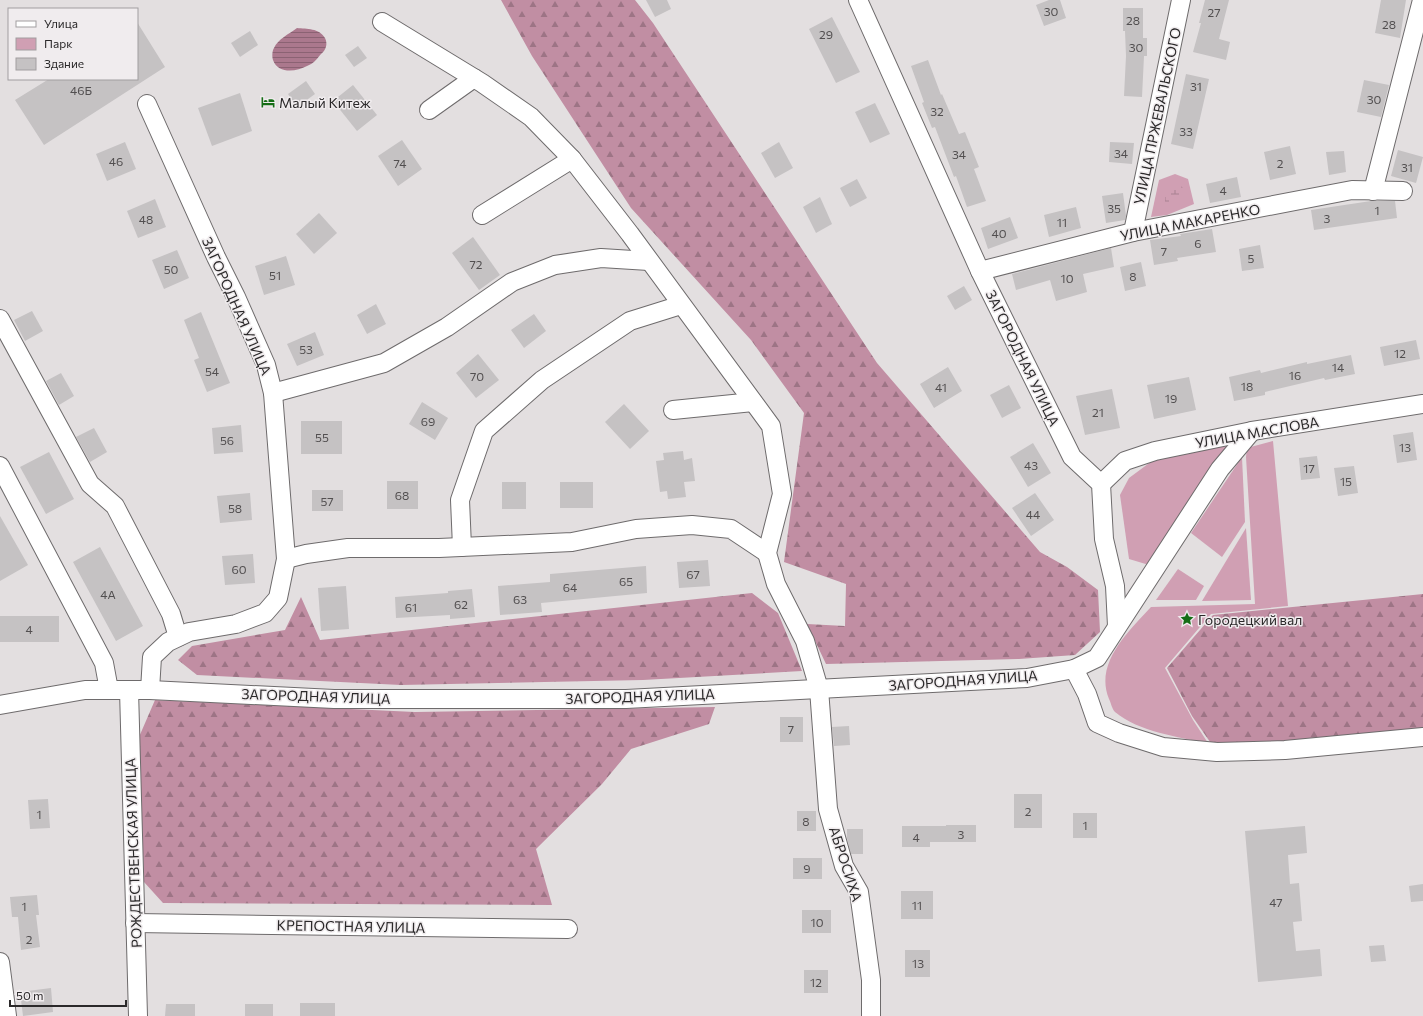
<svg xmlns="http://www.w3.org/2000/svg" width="1423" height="1016" font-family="Commissioner,sans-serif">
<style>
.green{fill:#d09fb3}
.forest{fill:url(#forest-firs)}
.wetland{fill:url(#wetland-marsh)}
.water{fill:url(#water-rules)}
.building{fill:#c5c2c3}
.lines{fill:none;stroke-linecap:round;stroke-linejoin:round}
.minor-casing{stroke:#6e6b6c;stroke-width:20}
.minor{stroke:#fff;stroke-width:18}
.labels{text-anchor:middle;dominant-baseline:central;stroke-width:3;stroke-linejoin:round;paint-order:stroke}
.number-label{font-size:12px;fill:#524f50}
.poi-label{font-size:14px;fill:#2b292a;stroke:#f0ecee;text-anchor:start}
.street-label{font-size:14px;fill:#2b292a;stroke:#f0ecee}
</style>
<defs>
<pattern id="forest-firs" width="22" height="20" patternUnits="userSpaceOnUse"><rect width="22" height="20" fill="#c18ea3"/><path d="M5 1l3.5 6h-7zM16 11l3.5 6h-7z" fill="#9d7485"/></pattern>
<pattern id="wetland-marsh" width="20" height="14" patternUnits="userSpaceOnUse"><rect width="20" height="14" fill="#d09fb3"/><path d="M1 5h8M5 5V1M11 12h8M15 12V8" fill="none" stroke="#a98292"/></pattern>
<pattern id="water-rules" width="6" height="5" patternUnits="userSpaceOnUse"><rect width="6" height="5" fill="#ab788d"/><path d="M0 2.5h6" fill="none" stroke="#8b6273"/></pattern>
</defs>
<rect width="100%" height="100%" fill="#e3dfe0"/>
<g class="green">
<path d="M1175 174 1188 179 1194 204 1167 215 1151 217 1159 180Z"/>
<path d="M1273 441 1288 606 1211 614 1165 668 1193 720 1208 743C1178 737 1139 732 1115 712 1112 709 1111 703 1109 699 1094 663 1129 631 1151 607L1255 604 1246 457 1247 448Z"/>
<path d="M1230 442 1228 450 1149 565 1129 559 1120 495 1129 478 1152 461Z"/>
<path d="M1242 457 1245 522 1222 557 1191 533Z"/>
<path d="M1246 528 1251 600 1202 601Z"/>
<path d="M1178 569 1204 586 1196 600H1156Z"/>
</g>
<g class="forest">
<path d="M501 0H635L653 23 877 363 1040 552 1067 567 1098 590 1100 632 1075 655 1019 659 826 664 807 624 845 626 846 584 784 562 804 413 751 340 631 208 532 56Z"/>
<path d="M752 593 778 613 802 671 643 680 401 685 197 675 178 660 192 646 285 630 301 597 320 640Z"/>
<path d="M1423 594V737L1217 752 1192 716 1167 668 1213 615Z"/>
<path d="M155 700 415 712 715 707 709 724 631 749 602 784 536 849 552 905 163 903 144 882 139 737Z"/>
</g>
<path class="wetland" d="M1176 181 1183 188 1182 193 1172 202H1165V192Z"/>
<path class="water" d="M297 28C307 29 319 28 325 38 328 44 326 50 321 54 317 59 313 64 307 66 296 72 278 74 273 60 272 57 272 51 274 48 278 39 289 34 297 28Z"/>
<g class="building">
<path d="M646 0H667L671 9 655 17Z"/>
<path d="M1049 0H1060L1066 18 1044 26 1036 5Z"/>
<path d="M1205 0H1229L1219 39 1230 42 1226 60 1193 52 1201 23H1199Z"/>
<path d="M1381 0H1406L1400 38 1375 33Z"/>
<path d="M1123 8H1143V38H1147V56H1144L1142 97 1124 96 1126 56 1125 31H1123Z"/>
<path d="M832 17 860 72 836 83 809 29Z"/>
<path d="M137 22 165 67 44 145 15 100 49 79H137Z"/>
<path d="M250 31 258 45 240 57 231 43Z"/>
<path d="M358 46 367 58 354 67 345 55Z"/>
<path d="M928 60 941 95 942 94 959 134 965 132 979 167 974 169 986 201 967 207 956 176 954 177 935 127 932 128 922 103 924 102 911 66Z"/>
<path d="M1186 74 1209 79 1193 149 1171 144Z"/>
<path d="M1364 80 1389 85 1381 117 1357 112Z"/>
<path d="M306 81 315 94 297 107 288 94Z"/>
<path d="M353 85 377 115 357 131 333 101Z"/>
<path d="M240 93 252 131 212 146 198 108Z"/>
<path d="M875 103 890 134 870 143 855 112Z"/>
<path d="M402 140 422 169 398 186 378 156Z"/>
<path d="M125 142 136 169 107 181 96 154Z"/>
<path d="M779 142 793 168 775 178 761 153Z"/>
<path d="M1110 142 1134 143 1132 164 1109 162Z"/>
<path d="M1290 146 1296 174 1270 180 1264 152Z"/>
<path d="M1398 150 1423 157 1416 183 1391 176Z"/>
<path d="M1344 151 1346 172 1329 175 1326 152Z"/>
<path d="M1237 177 1241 197 1210 203 1206 184Z"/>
<path d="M857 179 867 198 850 207 840 188Z"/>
<path d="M1123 193 1126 216 1125 220 1106 223 1102 196Z"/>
<path d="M820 197 832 224 816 233 803 207Z"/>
<path d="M155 199 166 227 138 238 127 211Z"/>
<path d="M1371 201H1395L1397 218 1314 230 1311 210Z"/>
<path d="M1076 207 1081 228 1049 237 1044 215Z"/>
<path d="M319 213 337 233 314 254 296 234Z"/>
<path d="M1010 217 1018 238 988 249 981 228Z"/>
<path d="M1212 229 1216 252 1177 258 1178 261 1154 265 1150 240 1181 236 1180 234Z"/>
<path d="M473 237 500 275 479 290 452 253Z"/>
<path d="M1260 245 1264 268 1242 271 1239 249Z"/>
<path d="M1111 248 1114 267 1083 274 1087 292 1056 301 1050 280 1016 290 1012 274Z"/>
<path d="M177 250 189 278 164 289 152 260Z"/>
<path d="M286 256 295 285 264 295 255 266Z"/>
<path d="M1141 262 1146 286 1125 291 1120 267Z"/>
<path d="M964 286 972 300 955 310 947 296Z"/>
<path d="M376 304 386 324 367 334 357 315Z"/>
<path d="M32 311 43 331 25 341 14 320Z"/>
<path d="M201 312 230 383 207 392 194 360 199 358 184 320Z"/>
<path d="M534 314 546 331 524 348 511 330Z"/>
<path d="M315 332 324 355 297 366 287 344Z"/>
<path d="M1416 340 1420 359 1384 366 1380 347Z"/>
<path d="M478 354 499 380 476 398 456 373Z"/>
<path d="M1351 355 1355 374 1325 380 1324 378 1265 392V395L1234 401 1229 377 1260 370 1261 373 1307 362V364Z"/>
<path d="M948 367 962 391 934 408 920 384Z"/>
<path d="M61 373 74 396 59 405 46 381Z"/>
<path d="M1189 377 1196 410 1154 419 1147 385Z"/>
<path d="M1009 385 1021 408 1002 418 990 395Z"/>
<path d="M1112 389 1120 428 1085 435 1076 396Z"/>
<path d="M422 402 448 418 435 440 409 424Z"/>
<path d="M624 404 649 431 630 449 605 422Z"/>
<rect x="301" y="421" width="41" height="33"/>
<path d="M241 425 243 452 214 454 212 428Z"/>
<path d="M94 428 107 452 90 462 76 437Z"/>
<path d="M1413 432 1417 460 1397 463 1393 435Z"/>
<path d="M1033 443 1051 473 1028 487 1010 457Z"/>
<path d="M683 451 684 460 692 458 695 481 684 482 686 497 668 499 667 491 660 492 656 461 664 460 663 453Z"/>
<path d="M49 452 74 499 46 514 20 467Z"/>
<path d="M1317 456 1320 478 1301 480 1299 458Z"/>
<path d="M1354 466 1358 493 1338 496 1334 468Z"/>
<rect x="387" y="481" width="31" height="28"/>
<rect x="502" y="482" width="24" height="27"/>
<rect x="560" y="482" width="33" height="26"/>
<rect x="312" y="490" width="31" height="21"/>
<path d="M250 493 252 520 220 523 217 496Z"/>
<path d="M1035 493 1054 520 1031 536 1012 508Z"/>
<path d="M0 516 28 565 0 581Z"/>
<path d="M100 547 143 626 116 641 73 562Z"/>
<path d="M253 554 255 583 225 585 222 556Z"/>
<path d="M708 560 710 586 679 588 677 562Z"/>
<path d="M646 566 647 593 541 603 542 612 500 615 498 586 550 582V574Z"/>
<path d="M346 586 349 629 321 631 318 588Z"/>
<path d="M472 589 475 617 450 619V615L396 618 395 597 448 593V591Z"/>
<rect x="0" y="616" width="59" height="26"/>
<rect x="780" y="717" width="23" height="25"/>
<path d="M849 726 850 745 834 746 832 727Z"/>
<rect x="1014" y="794" width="28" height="34"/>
<path d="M48 799 50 828 30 829 28 800Z"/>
<rect x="797" y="811" width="19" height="20"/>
<rect x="1073" y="813" width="24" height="25"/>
<path d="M946 825H976V842H930V847H902V826H946Z"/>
<path d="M1305 826 1307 853 1288 855 1290 884 1299 883 1302 921 1293 922 1296 951 1320 949 1322 976 1258 982 1245 831Z"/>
<path d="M847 829H863V854H851L847 838Z"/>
<rect x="793" y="858" width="29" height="21"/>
<path d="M1423 884V901L1411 902 1409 886Z"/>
<rect x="901" y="891" width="32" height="28"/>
<path d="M37 895 39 915H36L40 947 21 950 18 917H12L10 897Z"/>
<rect x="802" y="910" width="29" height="23"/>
<path d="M1384 945 1386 961 1371 962 1369 946Z"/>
<rect x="905" y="950" width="25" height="27"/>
<rect x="804" y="970" width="24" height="23"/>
<path d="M51 988 53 1012 23 1016 20 992Z"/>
<rect x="300" y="1003" width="35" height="13"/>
<path d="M166 1004H195V1016H165Z"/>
<rect x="245" y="1004" width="28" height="12"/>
</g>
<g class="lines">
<g class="minor-casing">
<g id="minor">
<path d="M858 0 980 271 1072 457 1101 484 1104 539 1115 586 1117 626"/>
<path d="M382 22 482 83 531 117 572 159 630 234 771 426 782 494 767 553 776 584 805 641 819 689 828 809 844 866 859 892 871 980V1016"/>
<path d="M147 104 216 257 236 297 266 365 273 393 286 559 278 598 265 613 236 624 189 632 168 642 152 657 150 690"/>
<path d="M429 110 474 78"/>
<path d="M1373 191 1422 0"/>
<path d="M482 215 572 159"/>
<path d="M1133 232 1181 0"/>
<path d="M980 271 1133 232 1352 190 1403 191"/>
<path d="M0 319 90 484 115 506 171 614 178 637"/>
<path d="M273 393 384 363 447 327 512 282 555 265 601 258 649 261"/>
<path d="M673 410 753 402"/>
<path d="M0 466 104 663 109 690"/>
<path d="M1101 484 1125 461 1155 451 1252 431 1423 404"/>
<path d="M462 547 460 500 484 431 542 380 630 321 681 305"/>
<path d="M286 559 306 554 348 548H439L572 542 636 529 692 525 731 529 767 553"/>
<path d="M1074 669 1087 694 1097 723 1119 733 1163 747 1217 752 1285 750 1423 737"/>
<path d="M129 690 138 1016"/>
<path d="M0 705 85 690H150L334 699H626L1027 678 1074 669 1097 658 1220 469 1252 431"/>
<path d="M135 923 568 929"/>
<path d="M0 962 7 1016"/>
</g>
</g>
<use href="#minor" class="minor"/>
</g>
<defs>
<g id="hotel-bare" transform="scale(1.08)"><path d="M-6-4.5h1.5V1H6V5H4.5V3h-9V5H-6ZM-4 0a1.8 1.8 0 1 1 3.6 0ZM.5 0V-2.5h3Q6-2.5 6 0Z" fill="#156d16" stroke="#f0ecee" stroke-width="2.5" paint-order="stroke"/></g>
<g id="sight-bare" transform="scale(1.08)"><path d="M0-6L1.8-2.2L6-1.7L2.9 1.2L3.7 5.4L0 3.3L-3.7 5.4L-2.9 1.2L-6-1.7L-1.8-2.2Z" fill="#156d16" stroke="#f0ecee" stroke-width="2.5" paint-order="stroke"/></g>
</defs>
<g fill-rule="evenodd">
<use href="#hotel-bare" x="268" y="102"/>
<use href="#sight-bare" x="1187" y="619"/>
</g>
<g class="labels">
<g class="number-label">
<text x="1051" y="11">30</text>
<text x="1214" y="12">27</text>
<text x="1133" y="20">28</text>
<text x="1389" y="24">28</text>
<text x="826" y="34">29</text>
<text x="1136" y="47">30</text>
<text x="1196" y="86">31</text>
<text x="81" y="90">46Б</text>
<text x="1374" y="99">30</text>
<text x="937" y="111">32</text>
<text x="1186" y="131">33</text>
<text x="1121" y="153">34</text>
<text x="959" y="154">34</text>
<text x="116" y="161">46</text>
<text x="400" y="163">74</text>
<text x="1280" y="163">2</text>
<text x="1407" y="167">31</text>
<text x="1223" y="190">4</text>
<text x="1114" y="208">35</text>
<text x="1377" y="210">1</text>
<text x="1327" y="218">3</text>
<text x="146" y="219">48</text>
<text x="1062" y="222">11</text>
<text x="999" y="233">40</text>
<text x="1198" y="243">6</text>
<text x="1164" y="251">7</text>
<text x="1251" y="258">5</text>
<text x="476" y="264">72</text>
<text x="171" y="269">50</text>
<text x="275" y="275">51</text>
<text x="1133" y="276">8</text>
<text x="1067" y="278">10</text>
<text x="306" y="349">53</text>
<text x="1400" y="353">12</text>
<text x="1338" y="367">14</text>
<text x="212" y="371">54</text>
<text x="1295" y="375">16</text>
<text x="477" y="376">70</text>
<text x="1247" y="386">18</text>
<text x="941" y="387">41</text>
<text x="1171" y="398">19</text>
<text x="1098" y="412">21</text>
<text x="428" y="421">69</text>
<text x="322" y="437">55</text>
<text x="227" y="440">56</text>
<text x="1405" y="447">13</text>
<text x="1031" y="465">43</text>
<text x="1309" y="468">17</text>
<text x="1346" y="481">15</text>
<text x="402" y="495">68</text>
<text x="327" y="501">57</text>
<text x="235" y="508">58</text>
<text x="1033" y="514">44</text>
<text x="239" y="569">60</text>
<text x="693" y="574">67</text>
<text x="626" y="581">65</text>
<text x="570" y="587">64</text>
<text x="108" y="594">4А</text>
<text x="520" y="599">63</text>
<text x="461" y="604">62</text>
<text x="411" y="607">61</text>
<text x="29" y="629">4</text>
<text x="791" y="729">7</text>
<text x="1028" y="811">2</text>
<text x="39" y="814">1</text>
<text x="806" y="821">8</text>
<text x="1085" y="825">1</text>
<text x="961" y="834">3</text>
<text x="916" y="837">4</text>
<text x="807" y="868">9</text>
<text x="1276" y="902">47</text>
<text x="917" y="905">11</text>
<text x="24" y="906">1</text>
<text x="817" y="922">10</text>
<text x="29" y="939">2</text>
<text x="918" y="963">13</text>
<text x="816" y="982">12</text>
</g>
<g class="poi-label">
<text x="279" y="102">Малый Китеж</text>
<text x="1198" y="619">Городецкий вал</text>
</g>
<g class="street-label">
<text transform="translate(1157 116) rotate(-78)">УЛИЦА ПРЖЕВАЛЬСКОГО</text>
<text transform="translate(1190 222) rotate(-11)">УЛИЦА МАКАРЕНКО</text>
<text transform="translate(237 306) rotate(66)">ЗАГОРОДНАЯ УЛИЦА</text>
<text transform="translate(1023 358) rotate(64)">ЗАГОРОДНАЯ УЛИЦА</text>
<text transform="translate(1257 432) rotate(-10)">УЛИЦА МАСЛОВА</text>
<text transform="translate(963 680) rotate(-4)">ЗАГОРОДНАЯ УЛИЦА</text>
<text transform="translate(316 696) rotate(2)">ЗАГОРОДНАЯ УЛИЦА</text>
<text transform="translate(640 696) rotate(-2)">ЗАГОРОДНАЯ УЛИЦА</text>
<text transform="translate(133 853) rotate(-92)">РОЖДЕСТВЕНСКАЯ УЛИЦА</text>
<text transform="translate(846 864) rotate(72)">АБРОСИХА</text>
<text transform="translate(351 926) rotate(1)">КРЕПОСТНАЯ УЛИЦА</text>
</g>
</g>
<rect x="8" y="8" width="130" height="72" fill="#f0ecee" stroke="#a19ea0"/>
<rect x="16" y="21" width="20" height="6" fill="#ffffff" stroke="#a19ea0"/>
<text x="44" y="28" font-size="12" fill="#2b292a">Улица</text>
<rect x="16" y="38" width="20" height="12" fill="#d09fb3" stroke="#a19ea0"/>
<text x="44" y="48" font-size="12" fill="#2b292a">Парк</text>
<rect x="16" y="58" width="20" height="12" fill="#c5c2c3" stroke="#a19ea0"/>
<text x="44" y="68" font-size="12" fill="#2b292a">Здание</text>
<path d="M10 1000v6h116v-6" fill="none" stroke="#2b292a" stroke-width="2"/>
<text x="16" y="1000" font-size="12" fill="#2b292a" stroke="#f0ecee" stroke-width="3" paint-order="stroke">50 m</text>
</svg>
